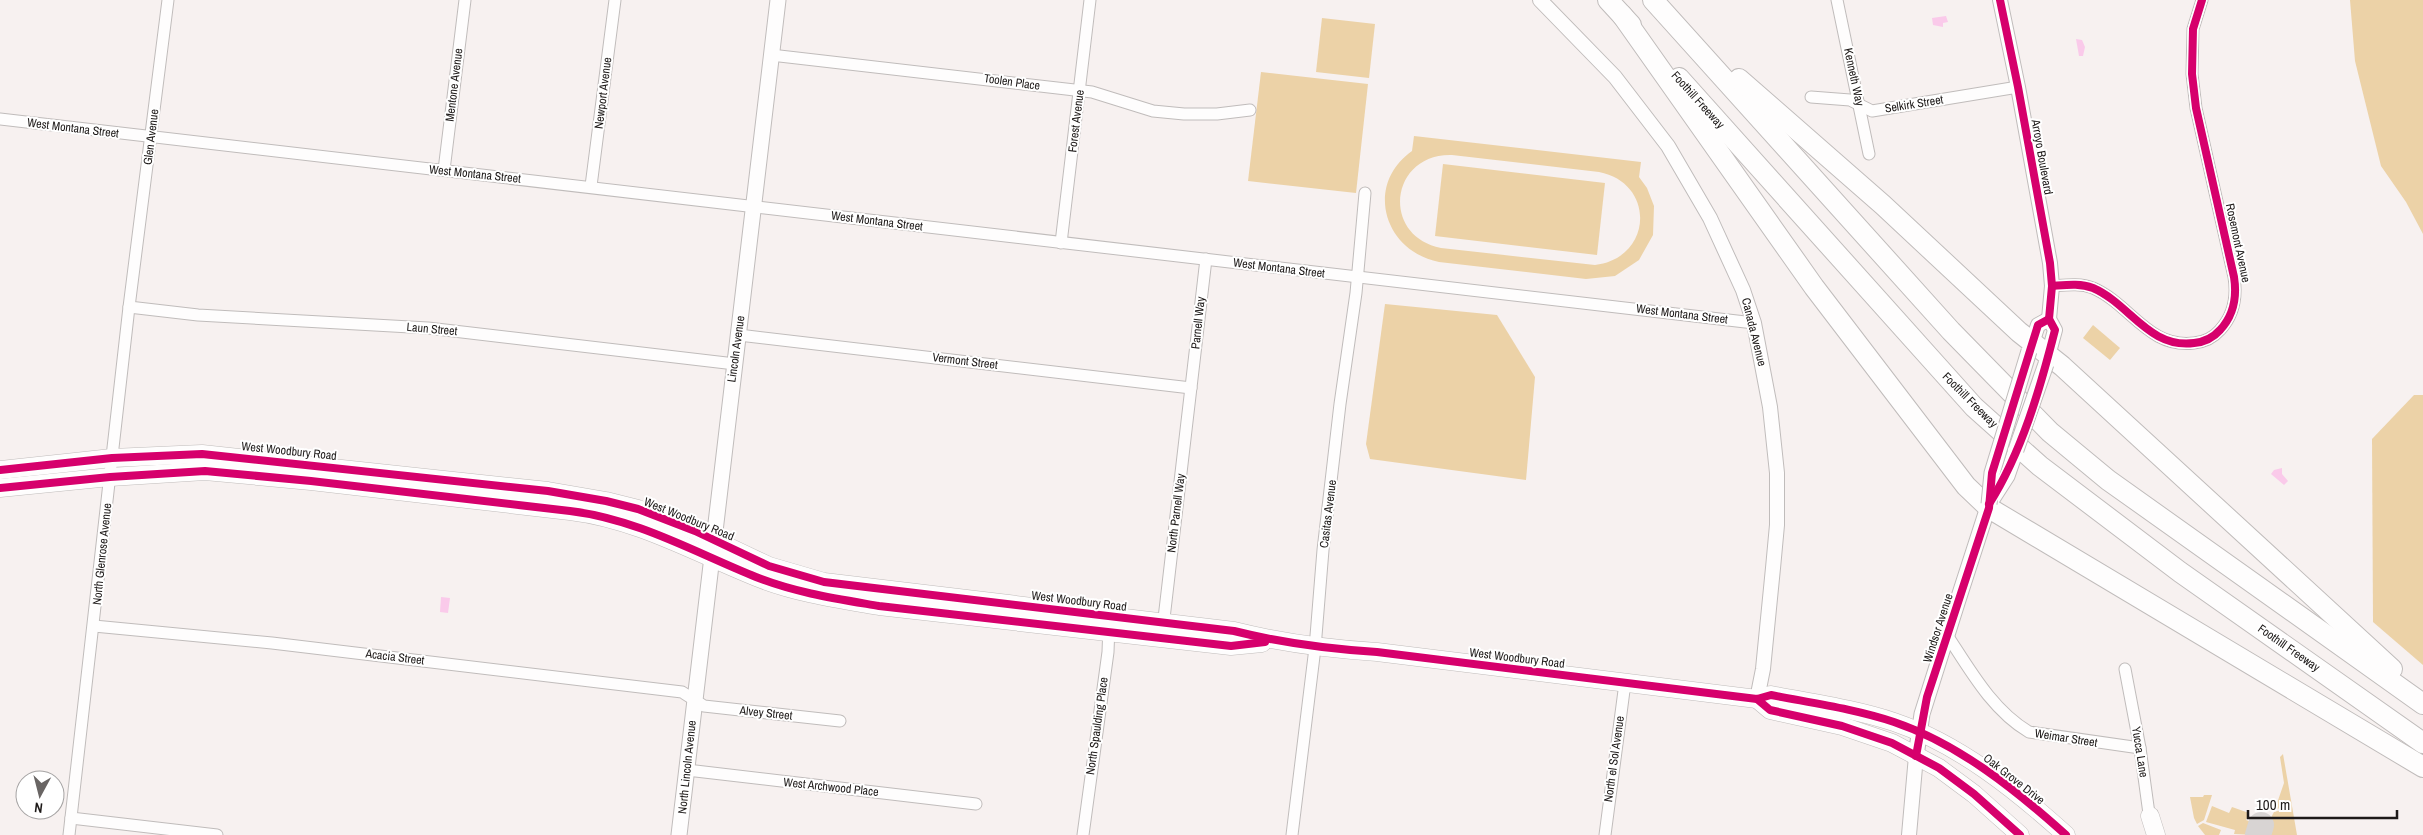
<svg xmlns="http://www.w3.org/2000/svg" width="2423" height="835" font-family="'Archivo Narrow',sans-serif">
<style>
.green{fill:#ecd2a7;fill-rule:evenodd}
.water{fill:#facaea}
.lines{fill:none;stroke-linecap:round;stroke-linejoin:round}
.taxiway{stroke:#d8d4d3;stroke-width:26}
.minor-casing{stroke:#c0bcbb;stroke-width:13}
.tertiary-casing{stroke:#c0bcbb;stroke-width:16}
.secondary-casing{stroke:#c0bcbb;stroke-width:17}
.primary-casing{stroke:#c0bcbb;stroke-width:19}
.motorway-casing{stroke:#c0bcbb;stroke-width:22}
.minor{stroke:#fefdfd;stroke-width:11}
.tertiary{stroke:#fefdfd;stroke-width:14}
.secondary{stroke:#fefdfd;stroke-width:15}
.primary{stroke:#fefdfd;stroke-width:18}
.motorway{stroke:#fefdfd;stroke-width:20}
.secondary-bridge-casing{stroke:#c0bcbb;stroke-width:17;stroke-linecap:butt}
.secondary-bridge{stroke:#fefdfd;stroke-width:15}
.cycleway-casing{stroke:#fff;stroke-width:11}
.cycleway{stroke:#d6006c;stroke-width:8}
.labels{text-anchor:middle;dominant-baseline:central;stroke-width:4;stroke-linejoin:round;paint-order:stroke}
.street-label{font-size:12px;fill:#1d1918;stroke:#fff}
</style>
<rect width="100%" height="100%" fill="#f7f1f0"/>
<g class="green">
<path d="M2350 0H2423V234L2406 202 2381 166 2355 61Z"/>
<path d="M1322 18 1375 24 1369 78 1316 72Z"/>
<path d="M1261 72 1368 84 1356 193 1248 181Z"/>
<path d="M1414 136 1641 162 1639 177 1647 188 1654 206 1653 235 1639 260 1615 276 1586 279 1439 262C1384 251 1364 185 1412 151ZM1452 155 1599 172C1656 183 1653 258 1595 265L1441 248C1380 236 1390 153 1452 155Z"/>
<path d="M1443 164 1605 183 1597 255 1435 236Z"/>
<path d="M1385 304 1497 315 1535 377 1526 480 1370 459 1366 444Z"/>
<path d="M2093 325 2120 348 2110 360 2083 338Z"/>
<path d="M2414 395H2423V665L2373 622 2372 439Z"/>
<path d="M2283 754 2297 835H2262L2274 812 2282 810V808L2275 809 2284 783 2280 757Z"/>
<path d="M2204 795H2212L2204 820 2197 824 2194 818 2190 797H2203Z"/>
<path d="M2212 806 2229 813 2232 807 2249 813 2246 820 2257 824 2254 835 2234 834 2235 830 2206 822Z"/>
<path d="M2203 823 2221 830 2219 835H2205L2198 826Z"/>
</g>
<g class="water">
<path d="M1946 16 1948 22 1943 23V27L1933 25 1932 18Z"/>
<path d="M2076 39 2082 40 2085 47 2083 56H2079Z"/>
<path d="M2282 468V474L2288 481 2284 485 2271 474 2274 470Z"/>
<path d="M441 597 450 598 448 613 440 612Z"/>
</g>
<g class="lines">
<path class="taxiway" d="M2258 835 2261 825"/>
<g class="minor-casing">
<g id="minor">
<path d="M1837 0 1869 154"/>
<path d="M771 55 1092 92 1153 111 1184 114H1217L1250 110"/>
<path d="M1811 97 1850 100 1872 111 2018 87"/>
<path d="M0 119 1754 323"/>
<path d="M444 170 465 0"/>
<path d="M591 186 615 0"/>
<path d="M1061 243 1090 0"/>
<path d="M2052 286C2066 285 2080 283 2093 288 2130 304 2149 349 2194 343 2204 342 2213 338 2220 330 2234 315 2237 296 2234 277L2196 108 2192 74 2193 29 2202 0"/>
<path d="M129 307 198 315 428 328 735 364"/>
<path d="M739 335 1191 388"/>
<path d="M94 626 272 643 682 692 704 706 840 721"/>
<path d="M1163 627 1206 259"/>
<path d="M1947 635C1970 670 1992 710 2029 732L2140 748"/>
<path d="M2125 669 2140 748 2150 821"/>
<path d="M687 770 976 804"/>
<path d="M71 818 217 835"/>
<path d="M69 835 129 307 168 0"/>
<path d="M1083 835 1108 652 1109 625"/>
<path d="M1292 835 1315 648 1323 550 1340 404 1356 293 1365 193"/>
<path d="M1605 835 1625 683"/>
</g>
</g>
<g class="tertiary-casing">
<g id="tertiary">
<path d="M1540 0 1615 77 1668 146 1710 218 1743 290 1754 323 1770 407 1777 473V525L1773 568 1763 669 1757 699"/>
<path d="M2000 0 2018 87 2050 263 2052 286 2049 319 2055 330 2048 356"/>
<path d="M2032 343 2038 325 2049 319"/>
<path d="M1909 835 1916 756"/>
</g>
</g>
<g class="secondary-casing">
<g id="secondary">
<path d="M1916 756 1922 714 1958 600 1989 504 2007 476 2016 450"/>
<path d="M679 835 778 0"/>
</g>
</g>
<g class="primary-casing">
<g id="primary">
<path d="M0 470 112 458 202 454 548 491 606 501 638 509 695 531 769 566 824 582 1234 631C1282 643 1328 649 1377 652L1757 699 1771 695C1812 703 1855 709 1894 722 1959 744 2016 790 2066 835"/>
<path d="M0 488 110 477 205 471 311 481 570 511C637 519 694 552 756 577 796 593 838 599 879 606L1231 646 1262 643"/>
<path d="M1757 699 1770 710 1842 726 1892 743 1939 768 1974 794 2020 835"/>
<path d="M2150 816 2156 835"/>
</g>
</g>
<g class="motorway-casing">
<g id="motorway">
<path d="M1608 0 1631 25"/>
<path d="M1653 0 1951 331 2050 432 2108 480 2423 704"/>
<path d="M1622 15 1814 287 1966 486 1989 508 2423 767"/>
<path d="M1679 78 1974 407 2040 466 2180 572 2423 743"/>
<path d="M1739 79 1883 205 2019 332 2062 366 2392 669"/>
</g>
</g>
<use href="#minor" class="minor"/>
<use href="#tertiary" class="tertiary"/>
<use href="#secondary" class="secondary"/>
<use href="#primary" class="primary"/>
<use href="#motorway" class="motorway"/>
<g class="secondary-bridge-casing">
<g id="secondary-bridge">
<path d="M2016 450 2046 364"/>
<path d="M1989 504 1992 473 2029 351"/>
</g>
</g>
<use href="#secondary-bridge" class="secondary-bridge"/>
<g class="cycleway-casing">
<g id="cycleway">
<path d="M2052 286C2066 285 2080 283 2093 288 2130 304 2149 349 2194 343 2204 342 2213 338 2220 330 2234 315 2237 296 2234 277L2196 108 2192 74 2193 29 2202 0"/>
<path d="M0 470 112 458 202 454 548 491 606 501 638 509 695 531 769 566 824 582 1234 631C1282 643 1328 649 1377 652L1757 699 1771 695C1812 703 1855 709 1894 722 1959 744 2016 790 2066 835"/>
<path d="M0 488 110 477 205 471 311 481 570 511C637 519 694 552 756 577 796 593 838 599 879 606L1231 646 1265 642"/>
<path d="M1989 504C2022 452 2040 389 2055 330L2049 319 2052 286 2050 263 2018 87 2000 0"/>
<path d="M1757 699 1770 710 1842 726 1892 743 1939 768 1974 794 2020 835"/>
<path d="M1916 756 1927 697 1989 508 1992 473 2038 325 2049 319"/>
</g>
</g>
<use href="#cycleway" class="cycleway"/>
</g>
<g class="labels">
<g class="street-label">
<text transform="translate(1854 77) rotate(78)">Kenneth Way</text>
<text transform="translate(1012 82) rotate(8)">Toolen Place</text>
<text transform="translate(454 85) rotate(-83)">Mentone Avenue</text>
<text transform="translate(603 93) rotate(-83)">Newport Avenue</text>
<text transform="translate(1698 100) rotate(48)">Foothill Freeway</text>
<text transform="translate(1914 104) rotate(-9)">Selkirk Street</text>
<text transform="translate(1076 121) rotate(-83)">Forest Avenue</text>
<text transform="translate(73 128) rotate(7)">West Montana Street</text>
<text transform="translate(151 137) rotate(-83)">Glen Avenue</text>
<text transform="translate(2042 157) rotate(80)">Arroyo Boulevard</text>
<text transform="translate(475 174) rotate(6)">West Montana Street</text>
<text transform="translate(877 221) rotate(7)">West Montana Street</text>
<text transform="translate(2238 243) rotate(78)">Rosemont Avenue</text>
<text transform="translate(1279 268) rotate(7)">West Montana Street</text>
<text transform="translate(1682 314) rotate(7)">West Montana Street</text>
<text transform="translate(1198 323) rotate(-84)">Parnell Way</text>
<text transform="translate(432 329) rotate(5)">Laun Street</text>
<text transform="translate(1754 332) rotate(76)">Canada Avenue</text>
<text transform="translate(736 349) rotate(-82)">Lincoln Avenue</text>
<text transform="translate(965 361) rotate(7)">Vermont Street</text>
<text transform="translate(1970 400) rotate(45)">Foothill Freeway</text>
<text transform="translate(289 451) rotate(6)">West Woodbury Road</text>
<text transform="translate(1176 513) rotate(-83)">North Parnell Way</text>
<text transform="translate(1328 514) rotate(-83)">Casitas Avenue</text>
<text transform="translate(689 519) rotate(22)">West Woodbury Road</text>
<text transform="translate(102 554) rotate(-84)">North Glenrose Avenue</text>
<text transform="translate(1079 601) rotate(7)">West Woodbury Road</text>
<text transform="translate(1938 628) rotate(-72)">Windsor Avenue</text>
<text transform="translate(2289 648) rotate(35)">Foothill Freeway</text>
<text transform="translate(395 657) rotate(7)">Acacia Street</text>
<text transform="translate(1517 658) rotate(7)">West Woodbury Road</text>
<text transform="translate(766 713) rotate(6)">Alvey Street</text>
<text transform="translate(1097 726) rotate(-82)">North Spaulding Place</text>
<text transform="translate(2066 738) rotate(9)">Weimar Street</text>
<text transform="translate(2140 752) rotate(81)">Yucca Lane</text>
<text transform="translate(1614 759) rotate(-82)">North el Sol Avenue</text>
<text transform="translate(687 767) rotate(-84)">North Lincoln Avenue</text>
<text transform="translate(2014 779) rotate(38)">Oak Grove Drive</text>
<text transform="translate(831 787) rotate(6)">West Archwood Place</text>
</g>
</g>
<g transform="translate(40 795) rotate(187)"><circle r="24" fill="#ffffff" stroke="#a5a3a3"/>
<path d="M0-4L9 19L0 12L-9 19Z" fill="#696564"/>
<text y="-8" font-size="14" font-weight="bold" text-anchor="middle" fill="#1d1918">N</text>
</g>
<path d="M2248 810v8h149v-8" fill="none" stroke="#1d1918" stroke-width="2.5"/>
<text x="2256" y="810" font-size="15" fill="#1d1918" stroke="#ffffff" stroke-width="4" paint-order="stroke">100 m</text>
</svg>
